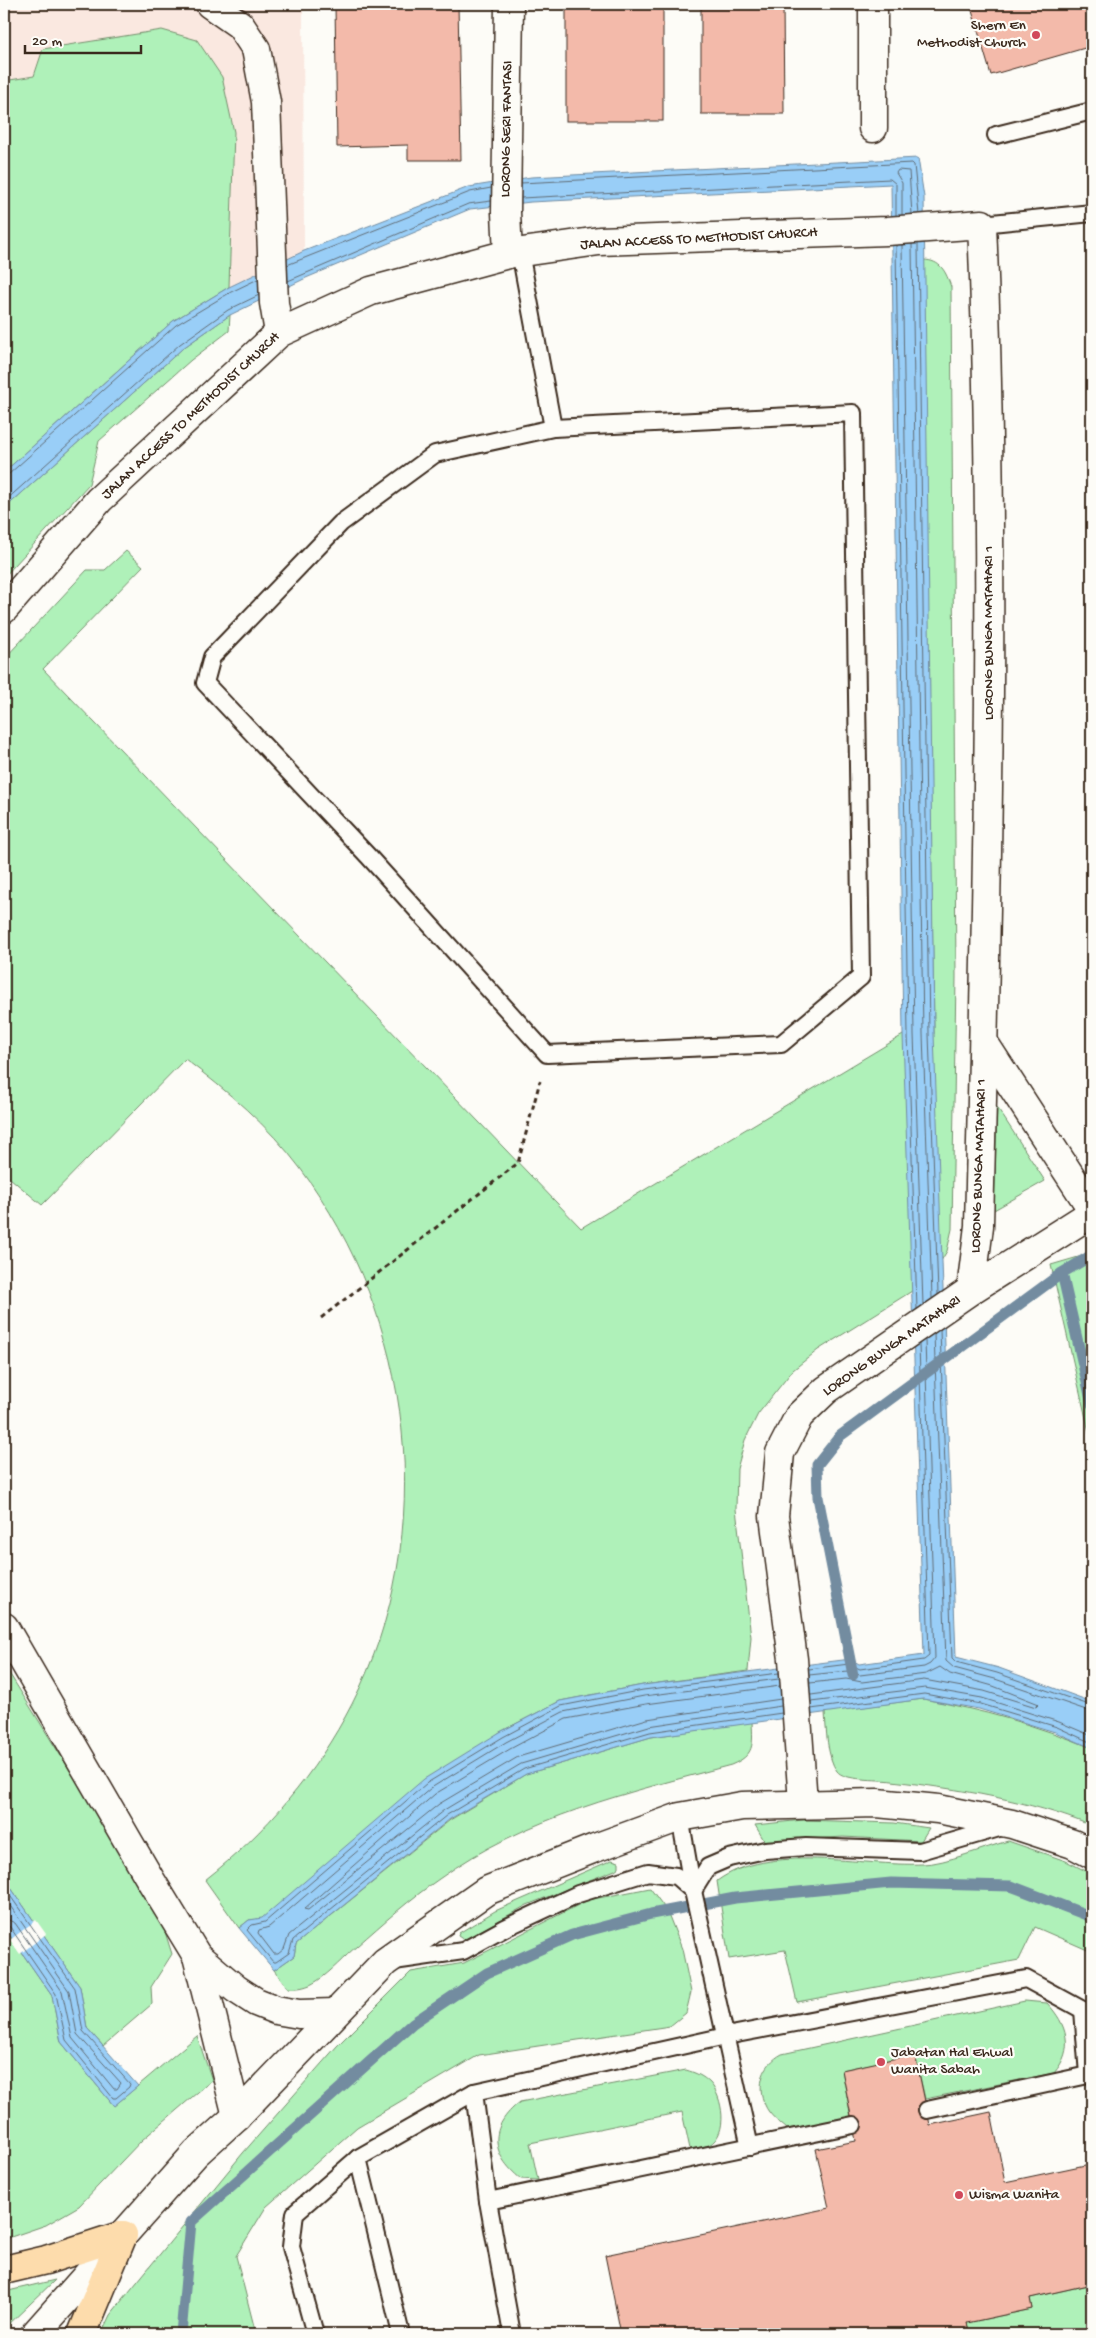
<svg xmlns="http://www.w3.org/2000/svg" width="1096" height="2338" font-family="'Gochi Hand',sans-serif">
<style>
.built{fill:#fae8e0}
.green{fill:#aff1b9;stroke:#758e6c}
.water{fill:#99cef7;stroke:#738ca0}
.pier{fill:#fdfcf7}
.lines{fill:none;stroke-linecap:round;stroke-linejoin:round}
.shore{stroke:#616c75;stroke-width:1}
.stream{stroke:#738ca0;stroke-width:11}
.building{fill:#f3baaa;stroke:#3b2a1e}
.service-casing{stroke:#3b2a1e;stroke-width:20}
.minor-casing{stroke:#3b2a1e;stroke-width:31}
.primary-casing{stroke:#3b2a1e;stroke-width:31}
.path{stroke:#3b2a1e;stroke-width:3;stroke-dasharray:5 4;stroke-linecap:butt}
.service{stroke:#fdfcf7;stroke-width:16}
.minor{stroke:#fdfcf7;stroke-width:28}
.primary{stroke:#fddcac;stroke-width:28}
.poi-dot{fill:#d1495b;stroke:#fdfcf7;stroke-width:2}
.labels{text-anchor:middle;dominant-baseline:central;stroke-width:4.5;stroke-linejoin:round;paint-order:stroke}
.poi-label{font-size:15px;fill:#3b2a1e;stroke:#fdfcf7;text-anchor:start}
.street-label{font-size:15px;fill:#3b2a1e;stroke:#fdfcf7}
</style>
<rect width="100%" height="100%" fill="#fdfcf7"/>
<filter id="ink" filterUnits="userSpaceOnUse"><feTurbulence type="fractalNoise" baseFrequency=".02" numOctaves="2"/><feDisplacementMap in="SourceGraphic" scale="10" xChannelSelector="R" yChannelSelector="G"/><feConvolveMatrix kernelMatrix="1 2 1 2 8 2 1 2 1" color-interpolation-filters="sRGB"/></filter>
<g filter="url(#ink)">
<path class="built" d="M4 4H303L304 251 229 287 234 132 162 30 44 49 34 76 4 81Z"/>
<g class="green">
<path d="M162 30 197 40 222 77 234 132 229 287 173 321 4 472V81L34 76 43 49Z"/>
<path d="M923 260C941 260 946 272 951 287L956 977 952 1229 947 1251 935 1271 912 1291 818 1350 793 1370 758 1414 745 1440 737 1469 736 1509 751 1637 748 1671 643 1685 560 1701 500 1732 262 1919 249 1920 239 1928 205 1880C266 1832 316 1774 352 1704 440 1533 414 1320 300 1168 268 1125 227 1091 185 1059L42 1205 4 1173V659L87 570H105L126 551 143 566 43 669 581 1228 903 1035 934 1034Z"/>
<path d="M230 315 229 331 191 360 99 441 89 484 4 577V509L183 348Z"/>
<path d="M997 1107 1045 1181 994 1210Z"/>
<path d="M1092 1253V1445L1051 1265Z"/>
<path d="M4 1665 159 1913 172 1954 151 1987 152 2004 103 2046 87 2028 80 1987 4 1878Z"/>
<path d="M923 1699C982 1710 1037 1725 1092 1748V1826C1029 1800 959 1789 892 1781 878 1779 844 1781 837 1771 827 1759 826 1727 825 1712Z"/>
<path d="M752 1722C753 1745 755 1755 731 1765 630 1792 526 1816 439 1879 410 1899 383 1923 357 1946 344 1957 331 1972 317 1981 308 1987 299 1989 288 1988L274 1970 294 1956 296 1944 450 1820 526 1774 651 1737Z"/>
<path d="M803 1820 894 1823 929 1828 921 1841 843 1837 765 1842 755 1825Z"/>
<path d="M1008 1841 1066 1861 1092 1874V1952L1035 1927 1019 1960 797 2002 785 1950 729 1959 717 1881C770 1842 861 1867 923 1864 944 1864 986 1847 1008 1841Z"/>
<path d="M612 1860 619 1862V1867L615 1870 527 1905 464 1940 458 1936 459 1933 495 1911Z"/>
<path d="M650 1888 667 1911 682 1949 691 1992 686 2013 670 2026 479 2055 357 2127 266 2207 236 2256 256 2334H101L110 2315 243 2153 337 2046 411 1972 464 1963 588 1900Z"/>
<path d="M4 1927 52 1996 61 2042 114 2106 197 2036 212 2080 142 2140 79 2206 46 2225 5 2239Z"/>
<path d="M1025 2001 1047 2003C1067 2024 1075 2049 1054 2073L925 2099 915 2055 842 2070 851 2117 787 2129C779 2122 769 2115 765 2105 756 2085 763 2064 782 2054Z"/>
<path d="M686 2070C696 2073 703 2076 710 2083 723 2097 729 2134 709 2145 704 2147 695 2148 690 2149L682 2112 530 2143 538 2180 521 2179C490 2154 488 2127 520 2102Z"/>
<path d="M55 2280 4 2329V2292Z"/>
<path d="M1092 2284V2334H970L967 2323 1032 2309 1030 2298Z"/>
</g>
<g class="water">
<path d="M918 158 924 197 934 1034 956 1657 999 1668 1092 1702V1748L1055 1732 979 1709 923 1699 651 1737 526 1774 450 1819 296 1944 294 1956 274 1970 239 1928 249 1920 262 1918 424 1779 500 1732 560 1701 643 1685 851 1659 859 1664 924 1655 903 1035 891 184 531 202 470 209 306 278 230 315 183 348 4 509V472L173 321 229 287 304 251 469 187 531 177Z"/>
<path d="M4 1878 80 1987 87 2028 138 2086 114 2106 61 2042 52 1996 4 1927Z"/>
</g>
<path class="pier" d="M36 1920 46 1934 20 1954 10 1940Z"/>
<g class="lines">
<g class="shore">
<path d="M521 183 912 163 914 165 919 214"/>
<path d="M521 198 890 179 896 184V215"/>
<path d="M902 215V183L896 173 898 170 909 171 912 214"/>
<path d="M912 244 923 1034 932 1298"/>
<path d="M918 244 929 1034 938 1294"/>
<path d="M896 245 908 1035 917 1309"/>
<path d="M902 245 914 1034 923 1305"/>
<path d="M287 265 470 192 491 188"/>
<path d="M288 281 468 204 491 201"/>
<path d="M4 476 9 474 176 325 231 292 258 279"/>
<path d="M4 502 180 344 228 310 259 295"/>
<path d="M940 1330 952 1658 956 1662 997 1673 1092 1706"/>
<path d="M934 1334 946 1661 954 1668 995 1679 1092 1712"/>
<path d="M809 1669 849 1664 860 1669 924 1660 929 1656 919 1344"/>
<path d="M779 1673 643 1690 561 1706 503 1737 427 1783 265 1922 252 1925 247 1930 273 1962H276L289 1953 293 1940 447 1815 524 1769 650 1732 782 1713"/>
<path d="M809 1675 848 1671 860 1675 924 1667 930 1664 935 1658 925 1340"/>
<path d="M779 1679 644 1696 563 1712 506 1742 431 1788 269 1927 259 1930 258 1933 274 1954H278L284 1949 289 1935 444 1810 521 1764 649 1726 781 1706"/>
<path d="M810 1683 846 1679 862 1682 926 1674 940 1667 950 1674 993 1686 1039 1704 1036 1707 984 1691 924 1680 811 1695"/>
<path d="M780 1686 646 1704 566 1719 510 1749 435 1794 304 1909 308 1910 439 1804 518 1757 647 1719 781 1699"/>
<path d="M811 1702 925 1688 982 1698 1059 1722 1092 1736"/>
<path d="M811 1709 924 1694 981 1704 1057 1727 1092 1743"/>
<path d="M4 1887 75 1988 83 2031 130 2084 129 2087 116 2098H113L66 2040 56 1994 10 1927 4 1925"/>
<path d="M4 1897 69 1991 77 2034 121 2083 117 2089H114L72 2038 62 1991 15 1923 4 1918"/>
</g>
<g class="stream">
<path d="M1062 1273 1092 1404"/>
<path d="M853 1675 818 1497 817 1465 840 1436 1062 1273 1092 1255"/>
<path d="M181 2334 191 2222 413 2023 487 1973 572 1935 651 1914 735 1898 891 1883 1011 1886 1092 1917"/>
</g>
</g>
<g class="building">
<path d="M335 4H458L461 160H408V145L337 147Z"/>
<rect x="566" y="4" width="97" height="117"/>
<path d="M701 4H783L784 114H701Z"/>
<path d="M970 4H1092V46L991 75Z"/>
<path d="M915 2054 930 2125 991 2112 1005 2182 1090 2164 1092 2175V2284L1030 2298 1032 2309 967 2323 970 2334H621L605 2255 829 2208 816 2149 856 2141 842 2070Z"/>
</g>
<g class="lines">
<g class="service-casing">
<g id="service">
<path d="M996 135 1092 111"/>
<path d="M982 224 1092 213"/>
<path d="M520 252 553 428"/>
<path d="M853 413 861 977 781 1044 547 1054 369 857 205 683 212 657 341 523 435 454 553 428Z"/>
<path d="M680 1817 693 1891 750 2147"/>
<path d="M693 1891 708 1867 729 1858 765 1850 806 1847 920 1851 1006 1826"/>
<path d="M394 1961 463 1951 505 1928 578 1894 648 1872 676 1876 693 1891"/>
<path d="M474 2092 488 2201"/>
<path d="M927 2110 1088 2075 1083 2010"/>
<path d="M358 2158 401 2334"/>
<path d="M315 2334 291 2247 295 2213 358 2158 474 2092 726 2036 1026 1979 1092 2015"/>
<path d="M512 2334 488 2201 853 2125"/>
</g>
</g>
<g class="minor-casing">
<g id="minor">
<path d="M210 4 240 25 256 49 266 102 274 303 279 333"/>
<path d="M873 4V128"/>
<path d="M508 254 506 212 509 4"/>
<path d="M4 609 99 500 279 333 371 291 508 254 599 241 887 231 982 224C996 558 987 892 979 1226L971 1290"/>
<path d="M984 1043 1092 1209"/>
<path d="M4 1627 150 1879 197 1956 236 1989 256 2002 276 2010 299 2014 335 2013"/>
<path d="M803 1803 793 1659 774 1516 780 1453 799 1416 826 1390 971 1290 1092 1213"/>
<path d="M197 1956 237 2116"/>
<path d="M35 2334 196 2153 237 2116 385 1962 486 1891 595 1848 680 1817 742 1806 877 1803 938 1809 1012 1824 1073 1844 1092 1854"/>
</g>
</g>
<g class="primary-casing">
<g id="primary">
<path d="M4 2270 46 2260 123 2235"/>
<path d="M82 2334 123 2235"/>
</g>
</g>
<path class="path" d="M321 1318 518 1163 540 1081"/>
<use href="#service" class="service"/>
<use href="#minor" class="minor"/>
<use href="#primary" class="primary"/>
</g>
</g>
<g class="poi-dot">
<circle cx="1036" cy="35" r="5"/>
<circle cx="881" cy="2062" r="5"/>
<circle cx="959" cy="2195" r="5"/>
</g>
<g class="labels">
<g class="poi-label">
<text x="1026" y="26" text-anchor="end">Shern En<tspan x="1026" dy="17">Methodist Church</tspan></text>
<text x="891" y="2053">Jabatan Hal Ehwal<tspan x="891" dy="17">Wanita Sabah</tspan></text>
<text x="969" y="2195">Wisma Wanita</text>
</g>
<g class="street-label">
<text transform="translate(507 129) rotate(-89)">LORONG SERI FANTASI</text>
<text transform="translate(699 239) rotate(-3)">JALAN ACCESS TO METHODIST CHURCH</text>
<text transform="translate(191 416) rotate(-43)">JALAN ACCESS TO METHODIST CHURCH</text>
<text transform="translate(989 633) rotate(-90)">LORONG BUNGA MATAHARI 1</text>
<text transform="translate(979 1166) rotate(-88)">LORONG BUNGA MATAHARI 1</text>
<text transform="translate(892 1346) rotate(-35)">LORONG BUNGA MATAHARI</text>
</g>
</g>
<rect width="1096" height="2338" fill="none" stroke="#fdfcf7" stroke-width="20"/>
<rect x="10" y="10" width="1076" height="2318" fill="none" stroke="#3b2a1e" stroke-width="2" filter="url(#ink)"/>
<path d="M25 45v8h116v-8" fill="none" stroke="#3b2a1e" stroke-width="2.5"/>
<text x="32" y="45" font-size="15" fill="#3b2a1e" stroke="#fdfcf7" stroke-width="4" paint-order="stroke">20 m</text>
</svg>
